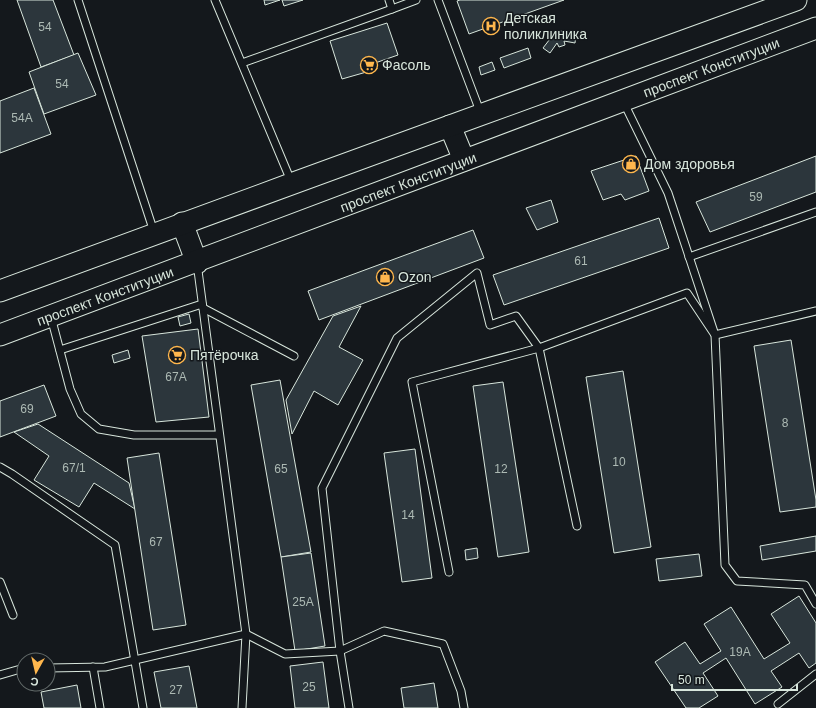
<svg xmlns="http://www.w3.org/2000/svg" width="816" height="708" font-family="Arial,sans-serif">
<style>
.building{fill:#2c363c;stroke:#d8e6dc}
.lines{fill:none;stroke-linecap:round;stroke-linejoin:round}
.service-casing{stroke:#d8e6dc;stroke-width:9}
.secondary-casing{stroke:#d8e6dc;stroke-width:23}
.service{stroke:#14181c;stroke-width:7}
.secondary{stroke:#14181c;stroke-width:21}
.labels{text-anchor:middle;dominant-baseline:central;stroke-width:3;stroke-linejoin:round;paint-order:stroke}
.number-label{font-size:12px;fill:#adbab4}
.poi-label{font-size:14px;fill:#d8e6dc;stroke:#14181c;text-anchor:start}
.street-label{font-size:14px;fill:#d8e6dc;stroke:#14181c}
</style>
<rect width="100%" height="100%" fill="#14181c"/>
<g class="building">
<path d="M17 0H53L74 55 41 67Z"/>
<path d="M264 0H280L265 5Z"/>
<path d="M282 0H303L284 6Z"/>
<path d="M460 0H564L469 34 457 1Z"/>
<path d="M387 23 398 55 375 63 377 69 342 79 330 41Z"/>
<path d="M561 31 576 34 575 43 564 41 565 45 559 47 557 43 550 53 543 48 553 35Z"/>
<path d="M528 48 531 58 504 68 500 58Z"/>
<path d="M78 53 96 95 44 114 29 72Z"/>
<path d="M492 62 495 70 481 75 479 67Z"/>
<path d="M34 88 51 134 0 153V101Z"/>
<path d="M636 156 649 191 625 200 621 194 603 200 591 171Z"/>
<path d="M816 156V192L710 232 696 202Z"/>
<path d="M551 200 558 222 537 230 526 208Z"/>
<path d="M659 218 669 248 504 305 493 275Z"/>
<path d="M473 230 484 258 319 320 308 291Z"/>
<path d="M361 306 339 347 363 360 338 405 314 391 292 434 286 400 333 316Z"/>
<path d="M189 314 191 323 180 326 178 317Z"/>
<path d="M198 329 209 417 156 422 142 336Z"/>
<path d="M791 340 816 500V507L780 512 754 346Z"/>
<path d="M128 350 130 358 114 363 112 355Z"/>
<path d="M623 371 651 547 614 553 586 377Z"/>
<path d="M280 380 311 552 281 557 251 385Z"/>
<path d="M503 382 529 552 498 557 473 386Z"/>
<path d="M44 385 56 416 0 437V401Z"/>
<path d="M38 424 129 483 135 509 94 483 79 507 34 480 49 456 14 432Z"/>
<path d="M415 449 432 578 402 582 384 453Z"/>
<path d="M159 453 186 625 153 630 127 458Z"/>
<path d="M816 536V551L762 560 760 546Z"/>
<path d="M477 548 478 558 466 560 465 550Z"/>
<path d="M311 553 325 646 295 651 281 557Z"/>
<path d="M699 554 702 576 659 581 656 559Z"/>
<path d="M799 596 816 623V663L809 668 799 653 771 671 782 687 755 704 726 658 703 673 718 696 699 708H686L655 662 685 642 700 664 721 651 704 624 731 607 764 659 790 643 771 614Z"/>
<path d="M323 662 329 708H295L290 666Z"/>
<path d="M189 666 197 708H161L154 672Z"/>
<path d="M434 683 438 708H404L401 688Z"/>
<path d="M77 685 81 708H44L41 692Z"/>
</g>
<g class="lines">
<g class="service-casing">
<g id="service">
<path d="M78 0 154 232"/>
<path d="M215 0 291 181"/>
<path d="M389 0 392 9 416 0"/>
<path d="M438 0 481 114"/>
<path d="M242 63 392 9"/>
<path d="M624 103 668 193 715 335 816 311"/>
<path d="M689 257 816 212"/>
<path d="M197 263 246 634 242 708"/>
<path d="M203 308 294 356"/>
<path d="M51 317 70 389 81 414 99 429 134 435H219"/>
<path d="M60 350 202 304"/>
<path d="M0 467 12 474 115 545 143 708"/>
<path d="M577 526 539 348 687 293 715 335 725 565 737 581 805 585 816 604"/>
<path d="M0 582 13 615"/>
<path d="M93 667 100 708"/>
<path d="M48 668 105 667 246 634 285 654 340 651 384 631 443 644 461 691 464 708"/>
<path d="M0 675 24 668"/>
<path d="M778 704 816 674"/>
<path d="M349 708 340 651 322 488 397 338 477 273 490 325 516 316 539 348 412 382 449 572"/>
</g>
</g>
<g class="secondary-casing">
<g id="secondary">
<path d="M450 126 464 160"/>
<path d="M182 223 197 263"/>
<path d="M0 291C160 231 320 174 480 115 585 77 690 38 796 0"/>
<path id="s1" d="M0 335C273 235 544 130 816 28"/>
</g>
</g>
<use href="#service" class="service"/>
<use href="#secondary" class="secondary"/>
</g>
<defs>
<g id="hospital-ring" transform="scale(0.9)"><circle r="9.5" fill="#14181c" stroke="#ffb74d" stroke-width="1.5"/><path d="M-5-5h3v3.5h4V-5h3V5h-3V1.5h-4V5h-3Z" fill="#ffb74d"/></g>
<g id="supermarket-ring" transform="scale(0.9)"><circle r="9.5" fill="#14181c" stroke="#ffb74d" stroke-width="1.5"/><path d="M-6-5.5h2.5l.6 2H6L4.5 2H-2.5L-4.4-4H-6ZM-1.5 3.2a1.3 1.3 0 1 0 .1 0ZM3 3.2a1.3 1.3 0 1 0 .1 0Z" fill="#ffb74d"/></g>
<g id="shop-ring" transform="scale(0.9)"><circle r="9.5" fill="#14181c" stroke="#ffb74d" stroke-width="1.5"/><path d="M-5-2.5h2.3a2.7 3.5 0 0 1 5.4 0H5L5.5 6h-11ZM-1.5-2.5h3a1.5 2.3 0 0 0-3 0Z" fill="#ffb74d"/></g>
</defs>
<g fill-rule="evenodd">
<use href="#hospital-ring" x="491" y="26"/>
<use href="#supermarket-ring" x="369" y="65"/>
<use href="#shop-ring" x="631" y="164"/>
<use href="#shop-ring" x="385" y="277"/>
<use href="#supermarket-ring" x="177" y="355"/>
</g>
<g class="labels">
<g class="number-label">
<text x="45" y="27">54</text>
<text x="62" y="84">54</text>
<text x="22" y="118">54А</text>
<text x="756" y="197">59</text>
<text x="581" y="261">61</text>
<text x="176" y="377">67А</text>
<text x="27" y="409">69</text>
<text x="785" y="423">8</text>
<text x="619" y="462">10</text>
<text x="74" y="468">67/1</text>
<text x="281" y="469">65</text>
<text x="501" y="469">12</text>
<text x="408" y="515">14</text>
<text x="156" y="542">67</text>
<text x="303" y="602">25А</text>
<text x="740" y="652">19А</text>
<text x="309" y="687">25</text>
<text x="176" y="690">27</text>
</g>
<g class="poi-label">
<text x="504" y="18">Детская<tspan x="504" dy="16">поликлиника</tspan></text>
<text x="382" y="65">Фасоль</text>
<text x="644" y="164">Дом здоровья</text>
<text x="398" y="277">Ozon</text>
<text x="190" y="355">Пятёрочка</text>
</g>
<g class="street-label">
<text stroke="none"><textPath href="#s1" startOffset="760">проспект Конституции</textPath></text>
<text stroke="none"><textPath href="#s1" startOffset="436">проспект Конституции</textPath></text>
<text stroke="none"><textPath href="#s1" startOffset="112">проспект Конституции</textPath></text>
</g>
</g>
<g transform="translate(36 672) rotate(188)"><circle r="19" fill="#14181c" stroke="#626a69"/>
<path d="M0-3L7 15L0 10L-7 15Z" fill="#ffb74d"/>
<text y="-6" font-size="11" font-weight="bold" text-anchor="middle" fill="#d8e6dc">С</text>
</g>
<path d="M672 684v6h125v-6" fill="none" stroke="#d8e6dc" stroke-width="2"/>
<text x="678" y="684" font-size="12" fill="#d8e6dc" stroke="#14181c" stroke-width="3" paint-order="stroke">50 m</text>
</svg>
